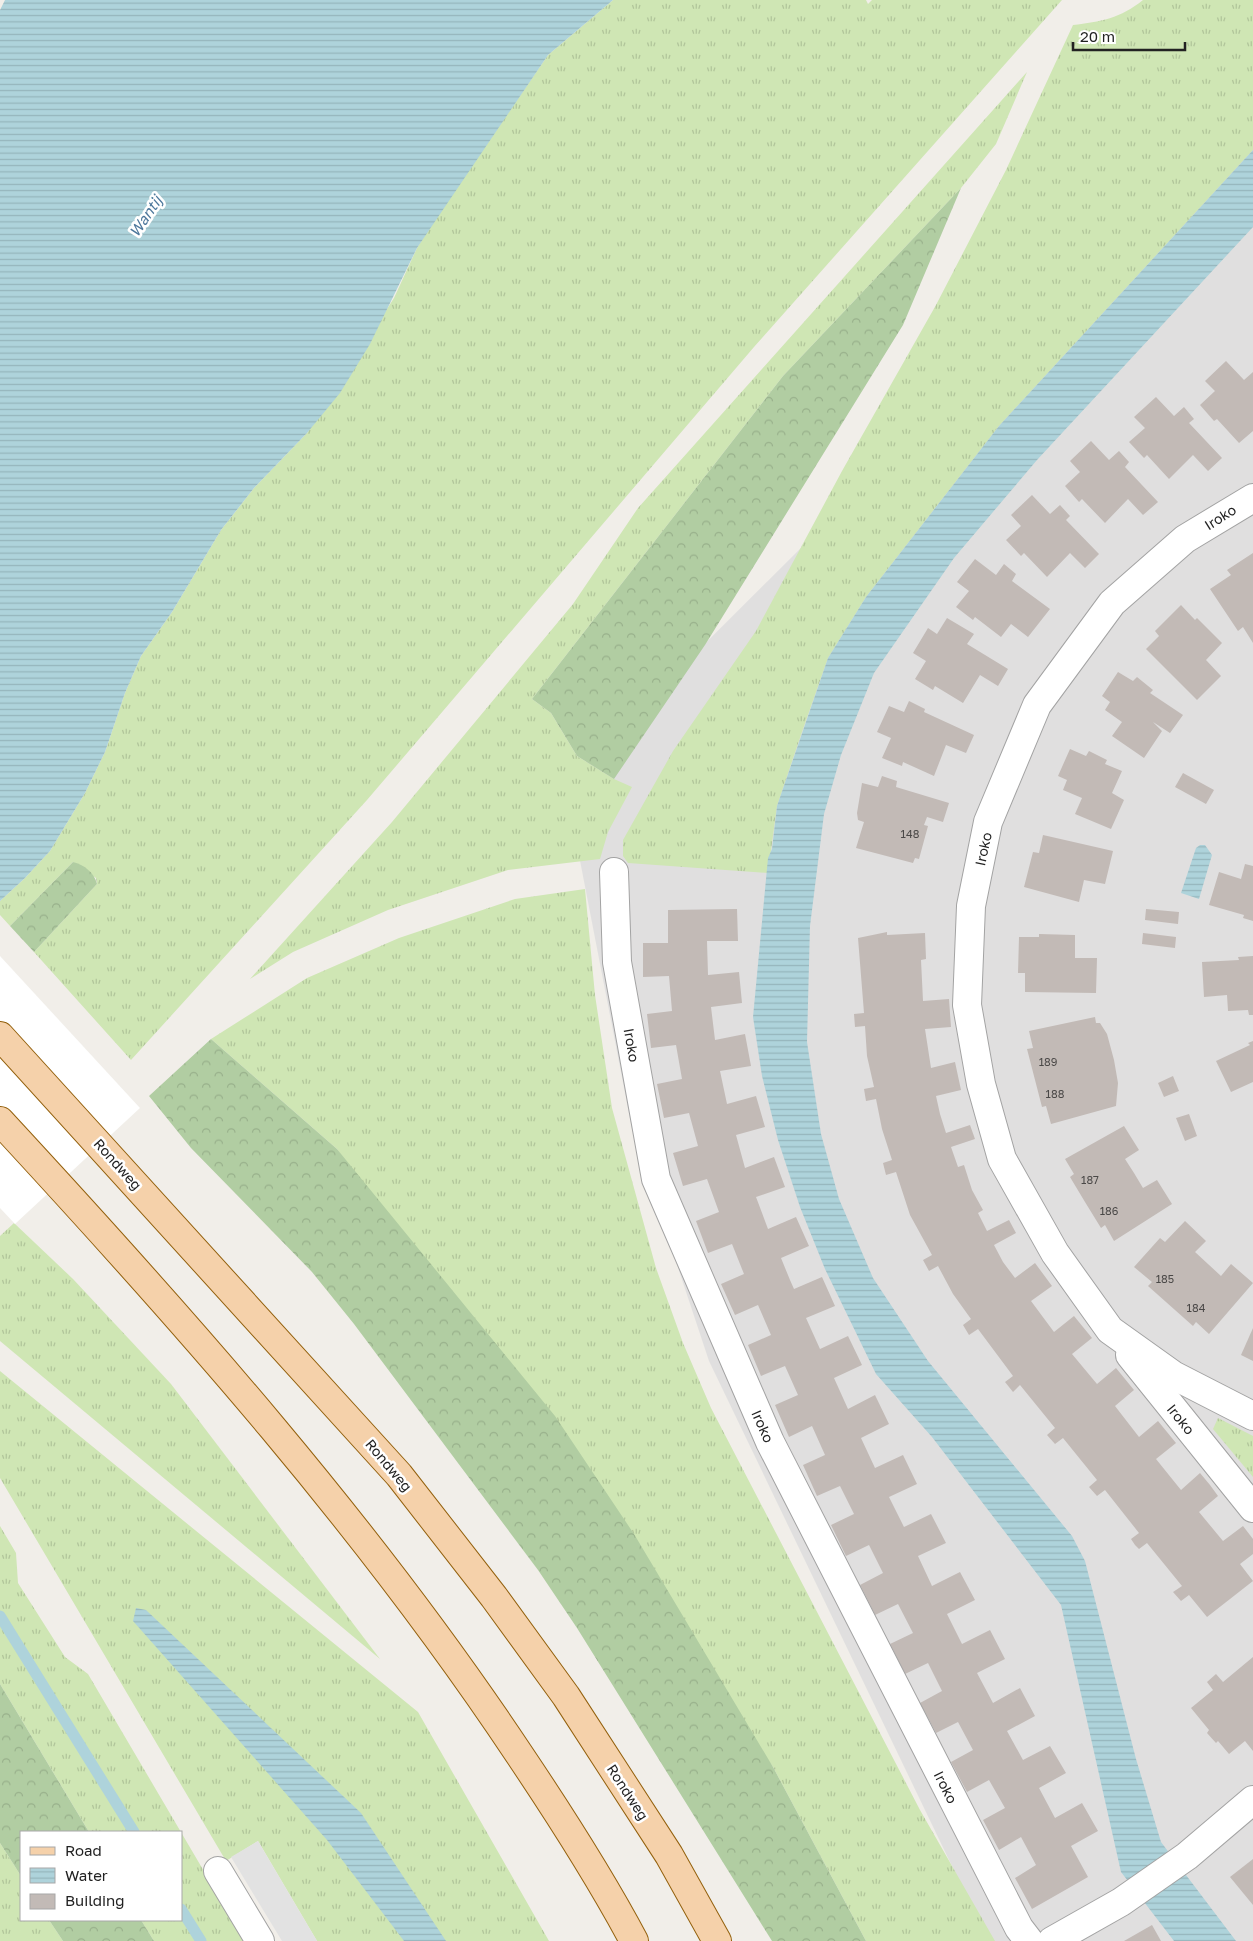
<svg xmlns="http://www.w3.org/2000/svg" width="1253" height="1941" font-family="'Golos Text',sans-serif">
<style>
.residential{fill:#e0dfdf}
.grass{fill:url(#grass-tufts)}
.forest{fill:url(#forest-crowns)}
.parking{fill:#e2e2e2}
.water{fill:url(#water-rules)}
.pier{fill:#fff}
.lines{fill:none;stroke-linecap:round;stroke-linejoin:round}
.stream{stroke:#aed3db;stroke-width:11}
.building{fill:#c2bab6}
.street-casing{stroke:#a3a3a3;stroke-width:30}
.primary-casing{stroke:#93600c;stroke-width:30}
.street{stroke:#fff;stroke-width:28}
.primary{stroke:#f5d1aa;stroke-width:28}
.labels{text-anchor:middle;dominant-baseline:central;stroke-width:5;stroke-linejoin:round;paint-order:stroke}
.number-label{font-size:11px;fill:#4a4847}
.street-label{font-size:14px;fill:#222;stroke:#fff}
.water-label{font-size:15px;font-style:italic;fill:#4e789c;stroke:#fff}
</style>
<defs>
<pattern id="grass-tufts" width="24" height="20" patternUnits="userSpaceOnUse" patternTransform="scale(1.25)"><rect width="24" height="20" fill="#cfe6b4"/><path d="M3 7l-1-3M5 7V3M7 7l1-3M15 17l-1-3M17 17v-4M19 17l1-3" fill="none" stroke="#b1c59a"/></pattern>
<pattern id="forest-crowns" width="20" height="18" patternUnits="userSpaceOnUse" patternTransform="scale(1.25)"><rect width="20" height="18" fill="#b1cda2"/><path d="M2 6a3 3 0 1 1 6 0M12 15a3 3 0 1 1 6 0" fill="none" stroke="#98b08b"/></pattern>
<pattern id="water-rules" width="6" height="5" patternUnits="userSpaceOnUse" patternTransform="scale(1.25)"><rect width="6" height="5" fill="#aed3db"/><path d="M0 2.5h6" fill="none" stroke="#95b5bc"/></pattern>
</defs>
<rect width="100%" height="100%" fill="#f1eee9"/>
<path class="residential" d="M1253 98V1941H988L709 1361 632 1129 565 783Z"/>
<g class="grass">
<path d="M613 0H866L868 4 872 0H1062L754 347 367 800 131 1060 34 952 97 884 96 878 73 862 10 926 0 915V901L25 878 50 851 85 793 105 752 125 693 141 656 172 612 221 530 254 488 307 433 394 298 417 248 435 219 548 55Z"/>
<path d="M1143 0H1253V150L999 426 866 597 828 658 802 732 777 806 768 873 628 863 623 856V840L673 751 756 631 842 471 936 305 1006 170 1073 25C1100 22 1121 18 1143 0Z"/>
<path d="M1027 72 996 144 961 188 783 376 532 699 551 713 577 756 614 779 632 787 608 832 600 859 508 870 388 910 293 952 250 979 392 822 573 604 638 508Z"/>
<path d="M585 889 595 995 612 1108 656 1268 683 1343 711 1408 920 1810 995 1941H866L773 1767 337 1149 211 1039 307 978 399 938 515 899Z"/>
<path d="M14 1223 73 1279 171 1384 380 1659 0 1341V1236Z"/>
<path d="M0 1371 418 1712 549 1941H317L258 1841 226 1861 0 1478Z"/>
<path d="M1218 1418 1253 1436V1477L1213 1429Z"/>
<path d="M0 1526 16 1553 18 1583 65 1657 88 1674 245 1941H154L141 1920H181V1832H89L0 1684Z"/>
<path d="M0 1843 21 1876V1920H49L63 1941H0Z"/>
</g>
<g class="forest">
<path d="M961 188 903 325 705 645 614 779 577 756 551 713 532 699 783 376Z"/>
<path d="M73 862C84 865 94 872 97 884L34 952 10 926Z"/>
<path d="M211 1039 337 1149 555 1416 634 1534 773 1767 866 1941H772L577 1628 538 1570 354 1324 312 1272 191 1148 149 1096Z"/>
<path d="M0 1684 89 1832H21V1876L0 1843Z"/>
<path d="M49 1920H141L154 1941H63Z"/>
</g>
<path class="parking" d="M258 1841 317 1941H282L231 1857Z"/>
<g class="water">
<path d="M5 0H613L548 55 417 248 370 344 340 393 307 433 254 488 221 530 172 612 141 656 125 693 105 752 85 793 50 851 25 878 0 901V10Z"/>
<path d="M1253 150V227L1037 460 954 558 874 673 841 755 824 814 810 926 807 1042 821 1134 839 1199 873 1278 928 1361 1072 1536 1085 1561 1136 1759 1161 1842 1236 1941H1174L1121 1872 1061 1605 932 1437 876 1374 825 1269 800 1207 778 1140 762 1076 753 1017 768 858 772 849 777 806 828 658 866 597 999 426Z"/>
<path d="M1200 845H1205L1212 855 1199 899 1181 893 1196 848Z"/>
<path d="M136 1608 146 1610 361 1813 446 1941H404L327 1840 133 1621Z"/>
</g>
<path class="pier" d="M0 956 140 1108 15 1224 0 1208Z"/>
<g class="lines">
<g class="stream">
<path d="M0 1616 134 1832"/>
<path d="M181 1909 201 1941"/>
</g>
</g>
<g class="building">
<path d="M1226 361 1244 380 1253 372V431L1239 443 1217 419 1214 421 1200 405 1215 391 1205 381Z"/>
<path d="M1156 397 1174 416 1184 407 1194 419 1189 423 1222 458 1208 471 1193 455 1169 479 1147 455 1144 458 1129 442 1145 428 1134 417Z"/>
<path d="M1091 441 1109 460 1119 451 1129 462 1125 467 1158 502 1143 515 1128 499 1105 523 1082 499 1079 502 1065 486 1080 472 1070 461Z"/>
<path d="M1032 495 1050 514 1060 505 1070 516 1066 520 1099 554 1085 568 1070 553 1047 577 1024 553 1021 556 1006 540 1021 526 1011 515Z"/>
<path d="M1253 553V643L1243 627 1238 631 1210 589 1231 575 1227 570Z"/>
<path d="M975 559 996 575 1004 564 1016 574 1012 581 1050 609 1028 637 1011 624 1001 637 975 617 973 620 956 607 969 591 957 582Z"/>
<path d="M1181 605 1195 620 1197 618 1222 643 1206 660 1221 676 1197 700 1146 649 1159 636 1155 631Z"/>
<path d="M947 618 974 634 967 644 1008 669 998 686 980 675 963 703 935 686 933 690 915 679 926 661 913 653 928 628 937 634Z"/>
<path d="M1118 672 1133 681 1137 677 1153 690 1150 693 1183 715 1170 733 1153 722 1162 731 1144 758 1112 736 1122 722 1105 710 1110 702 1102 696Z"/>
<path d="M909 701 925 709 924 712 974 735 966 753 946 745 934 776 903 762 902 766 882 758 891 738 877 732 889 706 904 712Z"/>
<path d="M1070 749 1086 756 1089 751 1107 760 1105 764 1122 771 1112 793 1124 800 1111 829 1075 814 1082 798 1063 790 1067 780 1058 776Z"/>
<path d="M1183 773 1214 790 1206 804 1175 787Z"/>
<path d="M882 776 897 781 896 787 949 803 943 822 927 817 924 825 928 826 919 859 915 858 913 863 856 848 864 822 858 820 857 813 862 783 878 787Z"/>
<path d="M1043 835 1113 851 1105 884 1084 880 1079 902 1024 887 1033 852 1039 853Z"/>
<path d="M1245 864 1253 866V921L1243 918 1244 915 1209 905 1219 872 1241 879Z"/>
<path d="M737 909 738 941H707L708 975 739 972 742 1003 711 1007 715 1040 745 1034 751 1066 720 1071 727 1104 756 1096 765 1127 736 1135 745 1168 774 1157 785 1187 756 1197 768 1229 796 1217 809 1246 781 1258 790 1280 794 1289 822 1277 835 1306 806 1318 820 1349 848 1336 862 1365 834 1378 848 1409 875 1395 889 1424 861 1438 875 1468 903 1455 917 1484 889 1497 904 1527 931 1514 946 1543 918 1556 932 1586 960 1572 975 1600 947 1614 962 1644 990 1630 1005 1659 977 1673 993 1703 1020 1688 1035 1716 1007 1731 1023 1760 1050 1746 1066 1773 1039 1788 1055 1818 1082 1803 1098 1831 1071 1846 1088 1877 1032 1909 1015 1878 1036 1865 1021 1837 999 1850 983 1820 1005 1808 989 1780 967 1792 951 1762 973 1750 958 1722 936 1733 920 1703 942 1691 928 1663 905 1674 890 1644 913 1633 898 1604 875 1615 860 1585 883 1573 869 1545 846 1556 831 1525 854 1514 840 1486 817 1496 803 1465 825 1455 812 1426 789 1437 775 1405 798 1395 785 1366 761 1376 748 1345 771 1335 758 1305 735 1315 721 1284 744 1274 732 1244 708 1253 696 1221 719 1212 707 1179 683 1186 673 1153 698 1146 689 1113 664 1118 657 1084 682 1079 676 1045 651 1048 647 1014 672 1011 669 976 643 977V943H668V910Z"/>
<path d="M1146 909 1179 912 1178 924 1145 920Z"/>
<path d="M887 932V935L925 933 926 959 921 960 923 1001 949 999 951 1027 925 1029 931 1068 955 1062 961 1090 936 1096 940 1114 946 1133 970 1125 975 1139 951 1147 958 1167 964 1165 972 1190 983 1210 978 1213 987 1231 1009 1220 1016 1233 994 1245 1003 1262 1015 1278 1035 1263 1052 1286 1031 1301 1054 1332 1074 1316 1092 1338 1072 1354 1097 1384 1116 1368 1134 1390 1115 1406 1139 1437 1158 1421 1176 1443 1156 1459 1181 1490 1200 1473 1210 1485 1218 1496 1199 1512 1223 1541 1243 1526 1253 1539V1554L1240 1564 1253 1581 1207 1617 1189 1595 1181 1601 1173 1592 1182 1586 1147 1543 1139 1549 1135 1545 1131 1539 1139 1533 1105 1490 1097 1496 1089 1487 1097 1480 1063 1438 1055 1444 1047 1435 1055 1428 1020 1385 1013 1392 1005 1382 1013 1376 978 1329 969 1335 963 1325 971 1319 953 1294 938 1266 929 1271 923 1260 932 1255 910 1215 896 1172 886 1175 883 1163 892 1160 882 1129 876 1099 866 1101 864 1089 874 1087 867 1056 865 1026 855 1027 854 1014 864 1013 858 938Z"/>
<path d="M1143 933 1176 937 1175 948 1142 944Z"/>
<path d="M1039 934 1075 935V958H1097L1096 993 1025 992V973H1018L1019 937H1039Z"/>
<path d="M1253 956V1015H1249L1248 1010 1228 1011 1227 995 1204 997 1202 962 1239 960 1238 957Z"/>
<path d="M1095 1017 1096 1023H1100L1107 1034 1114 1060 1118 1083 1116 1106 1051 1124 1046 1106 1042 1107 1027 1049 1033 1048 1029 1031Z"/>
<path d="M1253 1041V1082L1231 1092 1216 1061 1250 1045 1248 1043Z"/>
<path d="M1173 1076 1179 1091 1164 1097 1158 1083Z"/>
<path d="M1189 1114 1197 1136 1185 1141 1176 1118Z"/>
<path d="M1124 1126 1139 1150 1125 1159 1134 1173 1143 1188 1157 1180 1172 1204 1114 1241 1105 1225 1101 1228 1085 1202 1070 1177 1074 1174 1065 1159Z"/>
<path d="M1185 1221 1206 1241 1195 1252 1221 1276 1231 1264 1253 1283 1209 1334 1196 1322 1193 1326 1148 1286 1152 1282 1134 1267 1160 1238 1165 1242Z"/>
<path d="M1253 1328V1361L1241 1355Z"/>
<path d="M1253 1657V1751L1245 1741 1229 1754 1218 1741 1216 1743 1207 1733 1209 1730 1191 1708 1213 1690 1207 1682 1216 1674 1223 1682Z"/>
<path d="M1253 1859V1905L1230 1877Z"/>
<path d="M1152 1925 1161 1941H1124Z"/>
</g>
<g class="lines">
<g class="street-casing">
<g id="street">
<path d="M1253 498 1185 539 1112 603 1037 705 988 822 971 906 967 1005 981 1084 1002 1159 1055 1253 1110 1330 1173 1375 1253 1416"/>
<path d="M614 872 617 962 656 1179 770 1442 1019 1928 1029 1941"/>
<path d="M1130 1355 1253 1508"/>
<path d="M218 1871 260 1941"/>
<path d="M1052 1941 1121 1902 1187 1856 1253 1800"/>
</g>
</g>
<g class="primary-casing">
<g id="primary">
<path d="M0 1036 399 1475 494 1597 566 1696 669 1855 717 1941"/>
<path d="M0 1121C185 1321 368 1527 519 1754 560 1815 600 1877 634 1941"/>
</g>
</g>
<use href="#street" class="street"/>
<use href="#primary" class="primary"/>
</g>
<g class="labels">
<g class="number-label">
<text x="910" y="833">148</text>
<text x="1048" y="1061">189</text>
<text x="1055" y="1093">188</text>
<text x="1090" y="1179">187</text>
<text x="1109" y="1210">186</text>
<text x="1165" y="1278">185</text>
<text x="1196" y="1307">184</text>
</g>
<g class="street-label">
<text transform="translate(1220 517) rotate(-32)">Iroko</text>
<text transform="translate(983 849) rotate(-78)">Iroko</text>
<text transform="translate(632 1045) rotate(80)">Iroko</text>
<text transform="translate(118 1164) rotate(48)">Rondweg</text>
<text transform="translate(1181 1419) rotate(51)">Iroko</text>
<text transform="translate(763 1426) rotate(66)">Iroko</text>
<text transform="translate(389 1465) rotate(50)">Rondweg</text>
<text transform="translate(946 1787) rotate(63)">Iroko</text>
<text transform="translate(628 1792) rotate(57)">Rondweg</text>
</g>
<g class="water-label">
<text transform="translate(145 216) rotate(-56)">Wantij</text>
</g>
</g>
<rect x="20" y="1831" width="162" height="90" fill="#ffffff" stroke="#a7a7a7"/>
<rect x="30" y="1847" width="25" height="8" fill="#f5d1aa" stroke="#a7a7a7"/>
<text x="65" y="1856" font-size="15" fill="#222222">Road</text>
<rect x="30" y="1868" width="25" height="15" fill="url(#water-rules)" stroke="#a7a7a7"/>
<text x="65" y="1881" font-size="15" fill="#222222">Water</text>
<rect x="30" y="1894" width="25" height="15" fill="#c2bab6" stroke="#a7a7a7"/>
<text x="65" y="1906" font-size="15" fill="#222222">Building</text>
<path d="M1073 42v8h112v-8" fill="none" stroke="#222222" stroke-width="2.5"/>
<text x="1080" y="42" font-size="15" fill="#222222" stroke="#ffffff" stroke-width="4" paint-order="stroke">20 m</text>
</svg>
